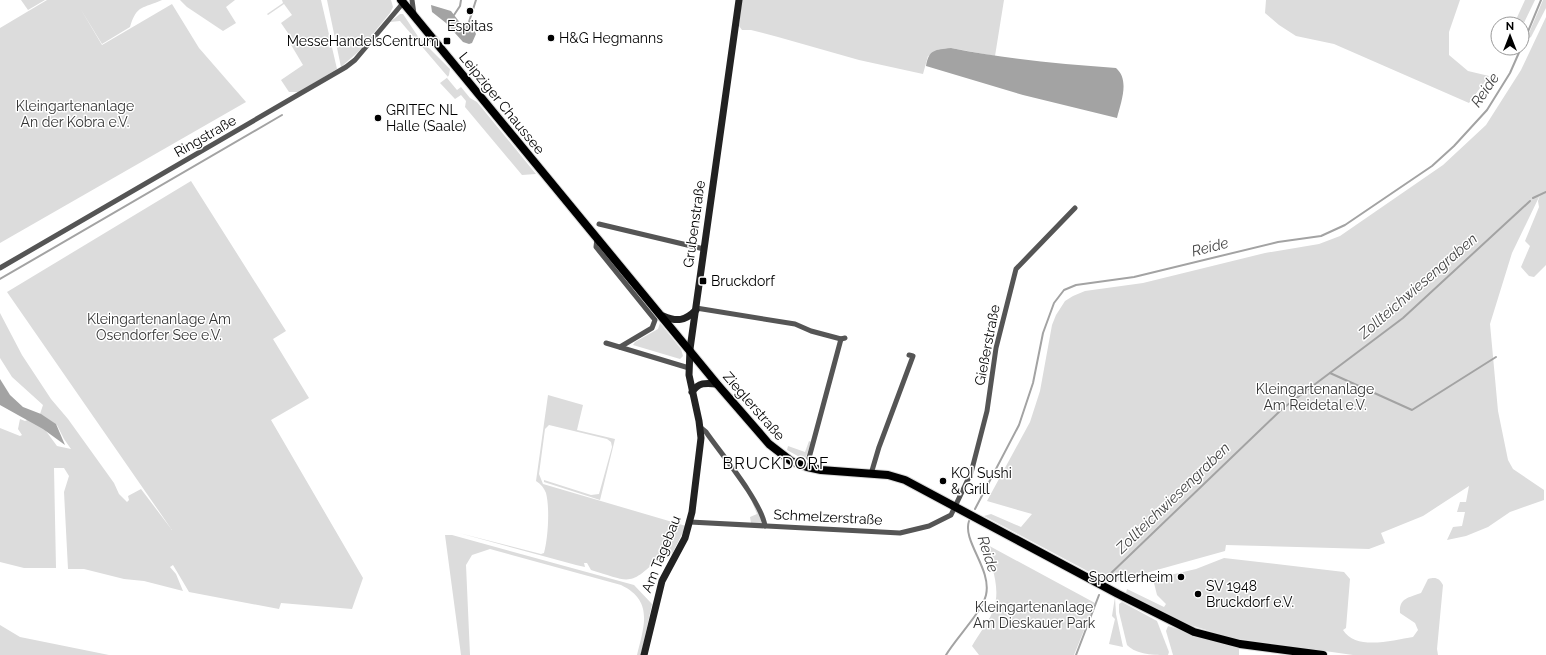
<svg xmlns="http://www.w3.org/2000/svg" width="1546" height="655" font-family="Raleway,sans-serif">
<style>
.green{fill:#dcdcdc}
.water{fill:#a3a3a3}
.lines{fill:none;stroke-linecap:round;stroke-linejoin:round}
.stream{stroke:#a3a3a3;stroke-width:2}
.primary-casing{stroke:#dbdbdb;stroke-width:10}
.street{stroke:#555;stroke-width:5}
.secondary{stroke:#222;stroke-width:7}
.primary{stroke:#000;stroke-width:8}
.poi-dot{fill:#000;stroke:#fff;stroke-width:1.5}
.labels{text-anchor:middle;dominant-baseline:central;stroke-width:3;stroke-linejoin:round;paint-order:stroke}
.poi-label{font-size:14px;fill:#000;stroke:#fff;text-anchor:start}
.street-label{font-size:14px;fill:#000;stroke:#fff}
.park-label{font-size:14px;fill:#333;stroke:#fff}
.water-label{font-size:15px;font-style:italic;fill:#444;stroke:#fff}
.quarter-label{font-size:16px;letter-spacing:1px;fill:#000;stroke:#fff}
</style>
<rect width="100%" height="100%" fill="#fff"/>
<g class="green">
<path d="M21 0H45L28 10Z"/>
<path d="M47 0H162C143 9 137 4 130 27L102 44 80 8 102 45 172 4 199 48 246 102 0 243V28Z"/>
<path d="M180 0H235L226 7 236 23 223 31 187 7Z"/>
<path d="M282 0H321L337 69 299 92H289L281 80 303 65 287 38 290 36 281 23 292 15 284 4 268 15 267 14 283 3Z"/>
<path d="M327 0H391L393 7 390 13 358 52 341 67Z"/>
<path d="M742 0H1004L995 56 951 48 928 56 923 74 859 60 778 37 751 30H742L739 26Z"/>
<path d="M1266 0H1460L1449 32V55L1468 71 1489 76 1469 103 1334 44 1296 36 1279 25 1265 13Z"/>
<path d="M1525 0H1535L1522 27V24H1514Z"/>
<path d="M1543 0H1546V8L1531 37 1526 40Z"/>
<path d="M400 14H403L419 38 450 69 449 75 447 78 457 90 461 87 470 98 477 102 536 174 522 175 465 107 466 101 461 95 455 99 440 83 448 77 400 21 390 22Z"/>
<path d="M1546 17V265L1534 277 1529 276 1521 267 1530 246 1525 241 1539 207 1538 201 1540 195 1512 253 1490 324 1498 411 1508 460 1513 469 1544 490V500L1510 512 1488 527 1466 536 1447 540 1453 527 1462 526 1465 512H1457L1460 502H1466L1469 486 1423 516 1381 533 1385 543 1369 549 1226 545 1225 551 1110 583 984 516 991 514 1021 527 1032 514 987 501 1030 422 1040 391 1052 325 1056 315 1065 301 1073 296 1085 291 1143 283 1265 253 1319 244 1340 236 1443 165 1486 125 1521 70Z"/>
<path d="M191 181 286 331 273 339 309 398 271 420 363 578 352 609 281 603 279 609 189 592 173 565 170 567 176 574 183 591 144 581 124 579 84 569H68L64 492 69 476 64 468H54L56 568H24L0 562V428L20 436 22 435 18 429 20 419 25 421 30 419 43 427 57 446 71 449 64 439 57 425 40 414 43 405 12 377 0 358V313L22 355 51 399 68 419 114 483 119 494 127 502 129 500 128 496 141 489 172 530 7 292Z"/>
<path d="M660 323 681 349 683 356 680 359 633 345 635 342 658 329Z"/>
<path d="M548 395 583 405 577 430 615 439 600 500 544 482V480L591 495 599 494 612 447 611 442 607 439 549 425 545 429 539 474 543 484 686 526 672 554 669 557H660C629 587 631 582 591 570L587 563H584L585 567 576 565 459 533 541 554 544 553C548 539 550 508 546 493 544 488 541 484 536 481Z"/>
<path d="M809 441 811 442 805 460 787 450 788 446 805 452Z"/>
<path d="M749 495 762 519 761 523H751L750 517 757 514Z"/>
<path d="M445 535H452L634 585 652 604 641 655H637C644 626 654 601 621 585L490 549 472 555 466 565 470 655H461Z"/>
<path d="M984 543 1095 603 1074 655H979L972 646C978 635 991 619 994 608 1001 587 991 563 984 543Z"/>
<path d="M1224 558 1344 572 1350 579 1346 628 1343 630C1356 651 1393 640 1413 637L1418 630 1415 623 1400 613C1399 598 1408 598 1421 593L1428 579C1436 577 1439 578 1443 585L1437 649 1438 655H1353L1232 638 1184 623 1126 593 1127 589 1164 607 1166 604 1157 595 1153 579 1196 569Z"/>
<path d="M1115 597 1116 614 1123 647 1109 644 1115 619 1112 616Z"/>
<path d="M1122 602 1157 621 1169 652 1168 655C1154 655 1137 655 1127 645L1119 612V604Z"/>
<path d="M0 625 20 637 109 655H0Z"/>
<path d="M1168 626 1239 647V655H1173L1166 631Z"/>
</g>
<g class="water">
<path d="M431 5 451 11 461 24 473 27 476 34 472 43 469 44 463 42 446 23 432 12Z"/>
<path d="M951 48C1006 59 1060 64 1116 68 1130 80 1121 102 1117 118L1023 95 926 66C929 49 935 50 951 48Z"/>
<path d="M0 379 10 395 23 407 41 414 56 424 65 445 43 429 0 405Z"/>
</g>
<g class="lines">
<g class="stream">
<path d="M454 15 460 6 461 0"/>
<path d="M468 25 476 0"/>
<path d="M1522 46 1541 0"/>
<path d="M1533 198 1546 192"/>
<path d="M0 279 282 115"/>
<path d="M1330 373 1412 410 1496 357"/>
<path d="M975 509 1019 425 1033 383 1043 333 1054 303 1064 290 1076 285 1134 277 1278 242 1321 236 1345 225 1432 166 1454 146 1487 110 1510 73 1521 48"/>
<path d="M1106 578 1282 409 1403 318 1530 201"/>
<path d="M946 655C956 638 982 612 986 595 992 569 962 541 969 521"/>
<path d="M1076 655 1099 595"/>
</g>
<g class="primary-casing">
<path id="primary" d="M401 0 717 384 769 444 791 461 807 467 821 470 888 475 905 480 1118 594 1194 632 1240 644 1323 655"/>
</g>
<g class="street">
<path d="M412 0 414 14"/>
<path d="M599 224 704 249"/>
<path d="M597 238 596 247 655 320 652 328 620 347"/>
<path d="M0 268 346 67 355 60 403 3"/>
<path d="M696 308 795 324 811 331 841 339 845 338"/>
<path d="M606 343 689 368"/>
<path d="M700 427 706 432C722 455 761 501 765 526"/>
<path d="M809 458 841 339"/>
<path d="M871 474 879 447 913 356 909 355"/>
<path d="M690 522 900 533 929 526 951 515 971 473 987 411 996 348 1016 269 1075 208"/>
</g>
<g class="secondary">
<path d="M663 316C677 322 685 321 696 310"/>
<path d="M692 392C699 382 706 383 717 384"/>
<path d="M644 655 662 581 685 538 692 512 701 438 699 421 689 375 690 349 739 0"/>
</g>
<use href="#primary" class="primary"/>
</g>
<g class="poi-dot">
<circle cx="470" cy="11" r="4"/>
<circle cx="551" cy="38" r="4"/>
<rect x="443" y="37" width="8" height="8" rx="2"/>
<circle cx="378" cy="118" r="4"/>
<rect x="699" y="277" width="8" height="8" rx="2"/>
<circle cx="943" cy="481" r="4"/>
<circle cx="1181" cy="577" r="4"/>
<circle cx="1198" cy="594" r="4"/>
</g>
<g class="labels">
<g class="poi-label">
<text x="470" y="26" text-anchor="middle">Espitas</text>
<text x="559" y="38">H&amp;G Hegmanns</text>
<text x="439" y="41" text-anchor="end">MesseHandelsCentrum</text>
<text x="386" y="110">GRITEC NL<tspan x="386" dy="16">Halle (Saale)</tspan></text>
<text x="711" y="281">Bruckdorf</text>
<text x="951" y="473">KOI Sushi<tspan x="951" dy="16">&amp; Grill</tspan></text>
<text x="1173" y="577" text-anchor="end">Sportlerheim</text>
<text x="1206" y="586">SV 1948<tspan x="1206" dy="16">Bruckdorf e.V.</tspan></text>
</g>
<g class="street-label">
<text transform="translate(502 103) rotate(51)">Leipziger Chaussee</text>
<text transform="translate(205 136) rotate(-30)">Ringstraße</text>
<text transform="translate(694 224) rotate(-82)">Grubenstraße</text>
<text transform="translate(987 345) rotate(-79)">Gießerstraße</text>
<text transform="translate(754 406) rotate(49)">Zieglerstraße</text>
<text transform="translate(828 517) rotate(3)">Schmelzerstraße</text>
<text transform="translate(661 554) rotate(-68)">Am Tagebau</text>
</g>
<g class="park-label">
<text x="75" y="106">Kleingartenanlage<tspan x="75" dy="16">An der Kobra e.V.</tspan></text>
<text x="159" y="319">Kleingartenanlage Am<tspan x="159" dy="16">Osendorfer See e.V.</tspan></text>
<text x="1315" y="389">Kleingartenanlage<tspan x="1315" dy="16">Am Reidetal e.V.</tspan></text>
<text x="1034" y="607">Kleingartenanlage<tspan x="1034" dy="16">Am Dieskauer Park</tspan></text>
</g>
<g class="water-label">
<text transform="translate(1485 90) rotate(-56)">Reide</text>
<text transform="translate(1210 247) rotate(-14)">Reide</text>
<text transform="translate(1418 286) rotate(-41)">Zollteichwiesengraben</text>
<text transform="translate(1173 498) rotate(-44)">Zollteichwiesengraben</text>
<text transform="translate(988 554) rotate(72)">Reide</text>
</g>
<g class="quarter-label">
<text x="776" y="463">BRUCKDORF</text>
</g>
</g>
<g transform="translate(1510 36)"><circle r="19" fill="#ffffff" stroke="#999999"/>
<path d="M0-3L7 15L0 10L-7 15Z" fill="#000000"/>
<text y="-6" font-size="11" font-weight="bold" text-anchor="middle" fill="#000000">N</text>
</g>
</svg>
